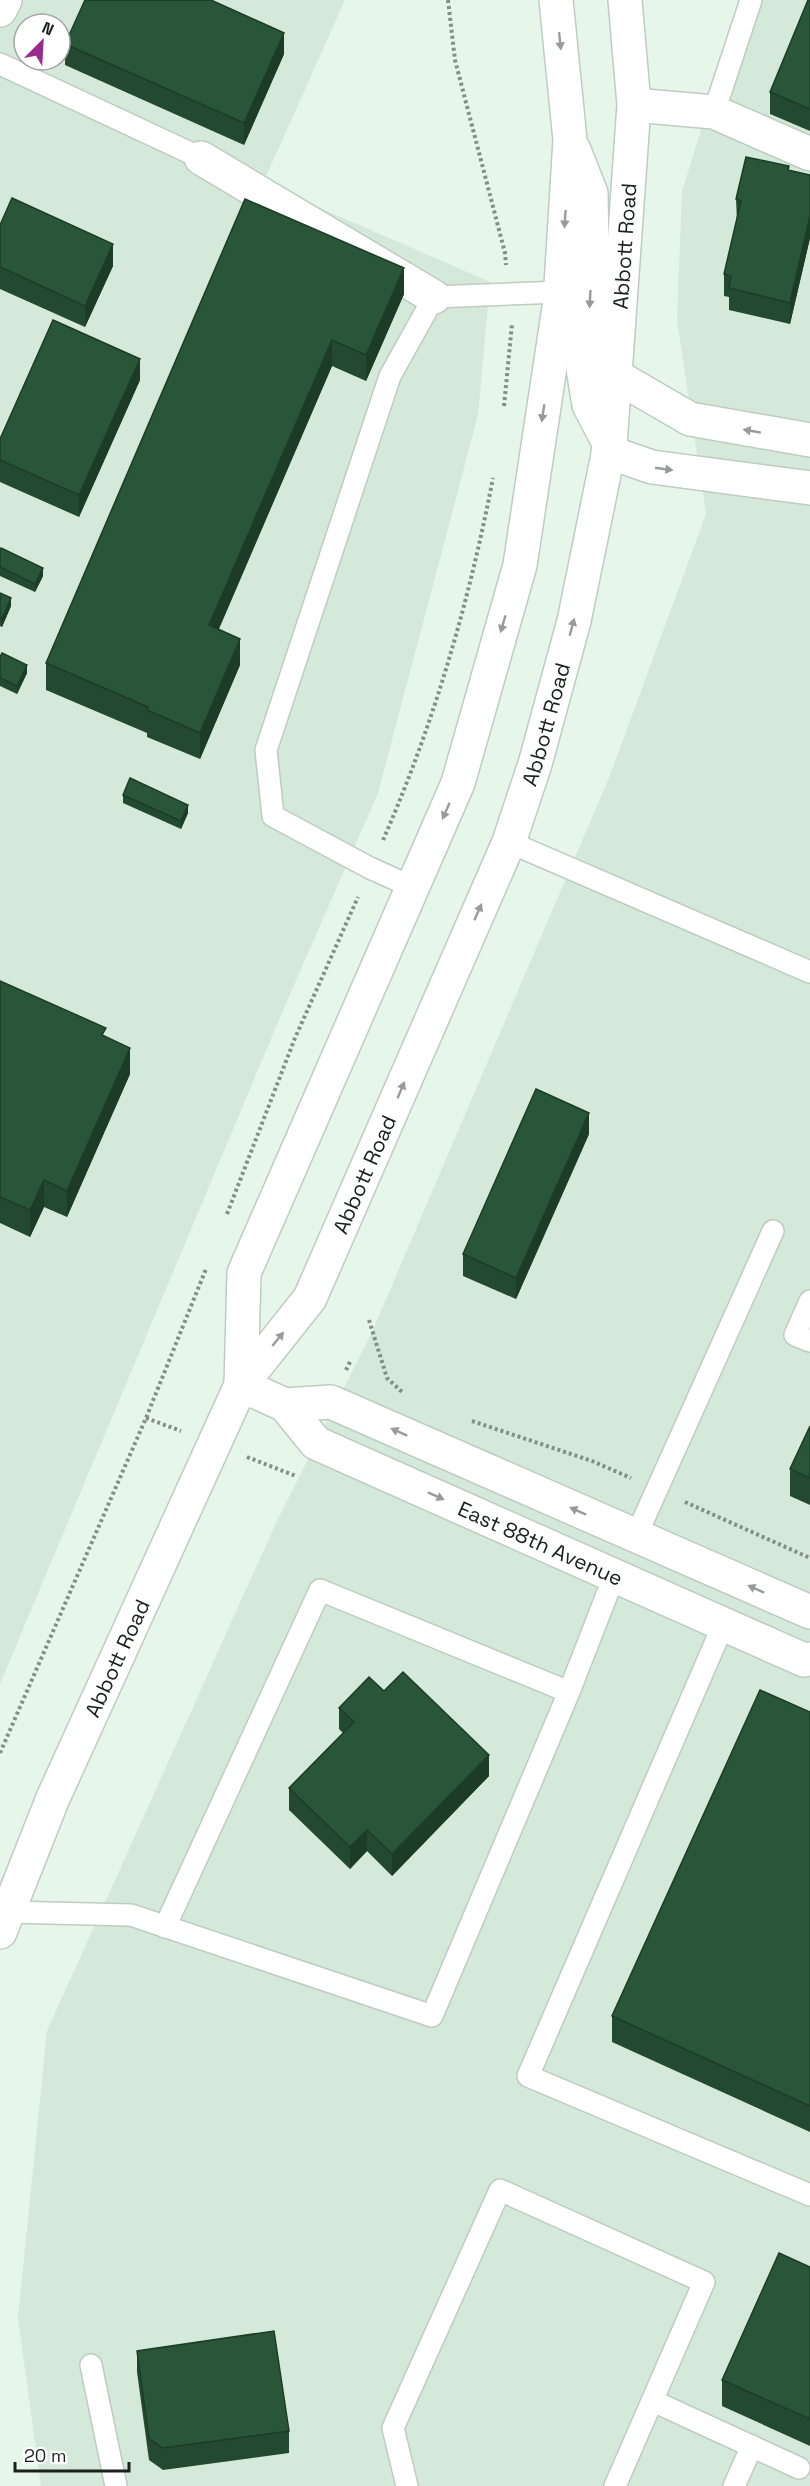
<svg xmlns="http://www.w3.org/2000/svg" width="810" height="2486" font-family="'Space Grotesk',sans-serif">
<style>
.built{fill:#d4e9d9;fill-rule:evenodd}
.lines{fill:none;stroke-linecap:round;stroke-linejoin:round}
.service-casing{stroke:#beccc1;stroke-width:24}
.minor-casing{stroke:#beccc1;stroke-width:36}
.tertiary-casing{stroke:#beccc1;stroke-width:36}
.secondary-casing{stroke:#beccc1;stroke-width:36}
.path{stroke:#838e85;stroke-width:4;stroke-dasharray:3 3;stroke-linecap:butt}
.service{stroke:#fff;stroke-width:21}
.minor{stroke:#fff;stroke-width:33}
.tertiary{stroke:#fff;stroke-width:33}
.secondary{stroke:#fff;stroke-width:33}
.wall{fill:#234930}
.shaded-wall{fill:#1d3c27}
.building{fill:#295538;stroke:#1d3c27;stroke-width:1.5}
.oneway{fill:#989b99}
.labels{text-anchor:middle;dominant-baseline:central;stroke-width:6;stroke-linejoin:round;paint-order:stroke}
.street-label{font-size:21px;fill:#1a201c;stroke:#fff}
</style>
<rect width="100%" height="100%" fill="#e7f6ea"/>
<g class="built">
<path d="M0 0H345L263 183 490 282 478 415 378 793 284 1008 0 1684ZM24 24H60V60H24Z"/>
<path d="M742 0H810V2486H41L18 2318 47 2031 276 1523 372 1332 609 778 706 514 677 320 682 191Z"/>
</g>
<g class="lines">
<g class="service-casing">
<g id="service">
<path d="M0 64 201 158"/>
<path d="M714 112 751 0"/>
<path d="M509 842 810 972"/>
<path d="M412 887 370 868 273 816 266 750 390 376 434 297 560 292"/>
<path d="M810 1301 795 1335 810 1341"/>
<path d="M636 1536 773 1231"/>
<path d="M724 1623 528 2076 810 2195"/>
<path d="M8 1912 131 1915 432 2016 569 1692 615 1574"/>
<path d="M165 1927 320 1590 569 1692"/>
<path d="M91 2365 116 2486"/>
<path d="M653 2401 799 2468"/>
<path d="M407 2486 393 2428 500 2190 704 2282 615 2486"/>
<path d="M734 2486 752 2446"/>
</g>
</g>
<g class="minor-casing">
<g id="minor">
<path d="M0 10 5 0"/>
<path d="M634 105 714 112 810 154"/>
<path d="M201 158 434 297"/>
<path d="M616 376 690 419 810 440"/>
<path d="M608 452 652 467 810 488"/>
</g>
</g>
<g class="tertiary-casing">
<g id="tertiary">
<path d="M241 1385 285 1405"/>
<path id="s1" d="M810 1612 331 1402 285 1405 316 1443 804 1660 810 1659"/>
</g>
</g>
<g class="secondary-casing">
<g id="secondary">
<path d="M574 150 591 193 592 251 589 321 583 368 589 405 610 445"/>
<path d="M241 1385 244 1273 458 783 520 565 560 301 570 140 556 0"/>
<path id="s2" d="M0 1932 53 1798 241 1385 310 1298 509 842 535 764 574 621 610 445 634 105 625 0"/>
</g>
</g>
<g class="path">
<path d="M448 0 455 60 505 253 506 265"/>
<path d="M504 406 512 324"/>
<path d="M383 840C434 724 469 602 493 478"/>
<path d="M227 1214 295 1038 358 897"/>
<path d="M369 1320 387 1378 402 1392"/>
<path d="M346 1370 351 1360"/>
<path d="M146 1418 181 1431"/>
<path d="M472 1421 592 1461 631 1478"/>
<path d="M247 1457 296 1476"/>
<path d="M685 1502 810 1558"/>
<path d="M0 1753 146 1418 206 1269"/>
</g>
<use href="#service" class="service"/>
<use href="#minor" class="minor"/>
<use href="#tertiary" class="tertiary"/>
<use href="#secondary" class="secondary"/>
</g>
<g class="wall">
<path d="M810 0V131L770 114V92Z"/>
<path d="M65 44 284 54 244 145 65 65Z"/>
<path d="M789 170 810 175V238L790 324 729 310V297L724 296V274L737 221 736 199Z"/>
<path d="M245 199 404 294 366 381 332 366 219 629 240 665 200 759 147 737V733L46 690V663Z"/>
<path d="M0 225 113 266 85 327 0 289Z"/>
<path d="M140 380 79 517 0 482V439Z"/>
<path d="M0 551 43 576 35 592 0 576Z"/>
<path d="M0 593 11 606 2 627 0 626Z"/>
<path d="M0 657 27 673 17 694 0 686Z"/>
<path d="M123 795 188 813 181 829 123 803Z"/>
<path d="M0 981 106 1037 130 1074 67 1217 44 1207 30 1237 0 1223Z"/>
<path d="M589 1134 516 1299 463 1276V1254Z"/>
<path d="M810 1426V1505L790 1496V1469Z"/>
<path d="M384 1691 489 1776 392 1876 367 1851 350 1869 289 1810V1788L343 1733 339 1729V1708Z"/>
<path d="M810 1712V2132L612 2042V2016Z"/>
<path d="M810 2267V2446L722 2406V2380Z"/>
<path d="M137 2351 289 2431V2453L163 2470 149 2460 137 2372Z"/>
</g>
<g class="shaded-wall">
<path d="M284 33V54L244 145V123Z"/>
<path d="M810 216V238L790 324V303Z"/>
<path d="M113 244V266L85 327V306Z"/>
<path d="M404 268V294L366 381V355Z"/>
<path d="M332 340V366L209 651V625Z"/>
<path d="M140 359V380L79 517V495Z"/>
<path d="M43 568V576L35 592V584Z"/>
<path d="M11 598V606L2 627V619Z"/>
<path d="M240 639V665L200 759V733Z"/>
<path d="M27 665V673L17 694V686Z"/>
<path d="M188 805V813L181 829V821Z"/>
<path d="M130 1048V1074L67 1217V1191Z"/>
<path d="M589 1113V1134L516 1299V1278Z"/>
<path d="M44 1180V1207L30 1237V1210Z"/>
<path d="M489 1755V1776L392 1876V1854Z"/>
<path d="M367 1830V1851L350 1869V1847Z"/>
</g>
<g class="building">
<path d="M85 0H211L284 33 244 123 65 44Z"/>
<path d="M808 0H810V109L770 92Z"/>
<path d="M746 157 789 166 788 170 810 175V216L790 303 729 288 731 276 724 274 741 201 736 199Z"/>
<path d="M12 198 113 244 85 306 0 267V225Z"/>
<path d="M245 199 404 268 366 355 332 340 209 625 240 639 200 733 147 710 148 707 46 663Z"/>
<path d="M53 320 140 359 79 495 0 460V439Z"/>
<path d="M1 548 43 568 35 584 0 567V551Z"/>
<path d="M0 593 11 598 2 619 0 618Z"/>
<path d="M2 653 27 665 17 686 0 678V657Z"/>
<path d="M130 778 188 805 181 821 123 795Z"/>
<path d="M0 981 106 1028 102 1035 130 1048 67 1191 44 1180 30 1210 0 1197Z"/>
<path d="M536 1089 589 1113 516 1278 463 1254Z"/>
<path d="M810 1426V1478L790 1469Z"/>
<path d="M403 1672 489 1755 392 1854 367 1830 350 1847 289 1788 354 1722 339 1708 369 1677 384 1691Z"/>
<path d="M760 1690 810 1712V2106L612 2016Z"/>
<path d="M779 2253 810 2267V2419L722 2380Z"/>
<path d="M274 2331 289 2431 163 2448 149 2439 137 2351Z"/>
</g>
<defs><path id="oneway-solid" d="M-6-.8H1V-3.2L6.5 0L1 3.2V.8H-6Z" transform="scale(1.5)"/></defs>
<g class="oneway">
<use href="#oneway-solid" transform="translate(560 41) rotate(84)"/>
<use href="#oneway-solid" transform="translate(565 219) rotate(94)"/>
<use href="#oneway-solid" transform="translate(590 299) rotate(93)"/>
<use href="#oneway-solid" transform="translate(543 413) rotate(99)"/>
<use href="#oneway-solid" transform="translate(752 431) rotate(-170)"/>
<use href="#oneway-solid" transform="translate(664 469) rotate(8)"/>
<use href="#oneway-solid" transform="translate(503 624) rotate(106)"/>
<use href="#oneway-solid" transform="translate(572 627) rotate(-75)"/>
<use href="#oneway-solid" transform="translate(446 811) rotate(114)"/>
<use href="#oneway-solid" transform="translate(478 912) rotate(-66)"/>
<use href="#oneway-solid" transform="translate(401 1090) rotate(-67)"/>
<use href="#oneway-solid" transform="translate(278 1339) rotate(-51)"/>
<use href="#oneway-solid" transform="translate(399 1432) rotate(-156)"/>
<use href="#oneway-solid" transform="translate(436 1496) rotate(24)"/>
<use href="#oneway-solid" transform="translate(578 1511) rotate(-156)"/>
<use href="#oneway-solid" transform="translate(756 1589) rotate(-156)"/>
</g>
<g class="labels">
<g class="street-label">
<text stroke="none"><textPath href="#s2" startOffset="1816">Abbott Road</textPath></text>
<text stroke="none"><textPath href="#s2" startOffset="1330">Abbott Road</textPath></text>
<text stroke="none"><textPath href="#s2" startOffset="844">Abbott Road</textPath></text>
<text stroke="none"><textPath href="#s1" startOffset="864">East 88th Avenue</textPath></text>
<text stroke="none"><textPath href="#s2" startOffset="298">Abbott Road</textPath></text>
</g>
</g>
<g transform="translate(42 42) rotate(24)"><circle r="28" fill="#ffffff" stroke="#a3a6a4" stroke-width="1.5"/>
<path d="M0-4.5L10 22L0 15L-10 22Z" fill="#982b8b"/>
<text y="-9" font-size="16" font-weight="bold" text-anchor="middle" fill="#1a201c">N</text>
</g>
<path d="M15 2462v9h114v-9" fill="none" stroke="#1a201c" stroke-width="3"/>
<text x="24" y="2462" font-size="18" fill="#1a201c" stroke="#ffffff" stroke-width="4.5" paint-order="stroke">20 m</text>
</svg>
